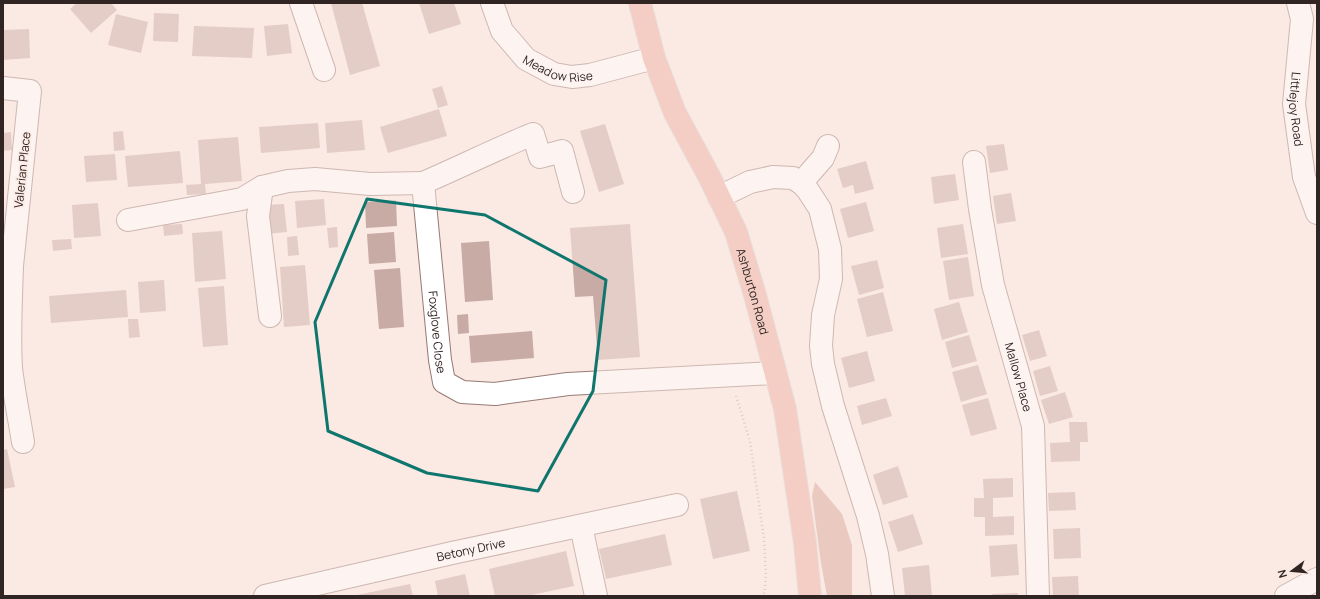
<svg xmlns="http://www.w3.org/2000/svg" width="1320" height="599" font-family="Manrope,sans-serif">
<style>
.forest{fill:#d6a397}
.building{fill:#c8aba4}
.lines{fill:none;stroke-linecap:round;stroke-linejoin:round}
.minor-casing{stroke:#967b75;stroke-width:24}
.major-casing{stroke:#d1cfcf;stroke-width:24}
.path{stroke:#b5a5a1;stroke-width:2.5;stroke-dasharray:1 3;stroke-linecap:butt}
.minor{stroke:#fff;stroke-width:22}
.major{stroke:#ebac9d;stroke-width:22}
.marked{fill:none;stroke:#0f766e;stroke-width:3;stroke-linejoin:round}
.labels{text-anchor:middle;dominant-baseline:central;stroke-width:3;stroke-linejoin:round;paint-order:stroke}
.street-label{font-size:12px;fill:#302523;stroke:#fbe9e4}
</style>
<rect width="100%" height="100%" fill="#fbe9e4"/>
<path class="forest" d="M815 482 842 514 852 545V596H827L821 563 812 496Z"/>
<g class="building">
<path d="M77 3H111L117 10 91 33 70 9Z"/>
<path d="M331 3H362L380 66 350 75Z"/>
<path d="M419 3H454L461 24 429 34Z"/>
<path d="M154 13 179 14 178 42 153 41Z"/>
<path d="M116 14 148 22 141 53 108 45Z"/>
<path d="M288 24 292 53 267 56 264 26Z"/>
<path d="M194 26 254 28 252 58 192 56Z"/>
<path d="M29 29 30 58 3 60V30Z"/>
<path d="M442 86 448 105 438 108 432 89Z"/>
<path d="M439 109 447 136 388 153 380 127Z"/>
<path d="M362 120 365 150 327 153 325 123Z"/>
<path d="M318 123 320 148 261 153 259 127Z"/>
<path d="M605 124 624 184 599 192 580 131Z"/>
<path d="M123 131 125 150 114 151 113 132Z"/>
<path d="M11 132 12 150 3 151V133Z"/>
<path d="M238 137 242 181 205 184 206 194 187 195 186 185 201 184 198 140Z"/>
<path d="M1004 144 1008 170 990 173 986 146Z"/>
<path d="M180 151 183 183 128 187 125 156Z"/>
<path d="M115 154 117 180 86 182 84 156Z"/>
<path d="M866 161 874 189 855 194 853 185 843 188 837 169Z"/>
<path d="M955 174 959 200 934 204 931 177Z"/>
<path d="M1011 193 1016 221 997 224 993 196Z"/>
<path d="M324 199 326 225 297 228 295 201Z"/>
<path d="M396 200 397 226 366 228 365 202Z"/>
<path d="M866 202 874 231 848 238 840 209Z"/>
<path d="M98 203 101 236 74 238 72 205Z"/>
<path d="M284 204 287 232 267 234 265 205Z"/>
<path d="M182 224 183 234 164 236 163 225Z"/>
<path d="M630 224 640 357 598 360 593 296 575 297 570 228Z"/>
<path d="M963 224 968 254 941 258 937 228Z"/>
<path d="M337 227 338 247 329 248 327 228Z"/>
<path d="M222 231 226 279 195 282 192 233Z"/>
<path d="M394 232 396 262 369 264 367 234Z"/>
<path d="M297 236 299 255 288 256 287 237Z"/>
<path d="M71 239 72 249 53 251 52 240Z"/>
<path d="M489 241 493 300 465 302 461 243Z"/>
<path d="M968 257 974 296 949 300 943 261Z"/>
<path d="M877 260 884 288 859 295 851 266Z"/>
<path d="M305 265 310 325 284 327 280 267Z"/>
<path d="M400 268 404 327 379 329 374 270Z"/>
<path d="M164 280 166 311 140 313 138 282Z"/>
<path d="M224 286 228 345 203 347 198 288Z"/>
<path d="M126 290 128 317 51 323 49 296Z"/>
<path d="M883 292 893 331 867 337 857 299Z"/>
<path d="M959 302 968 332 942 340 934 309Z"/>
<path d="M468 314 469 333 458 334 457 315Z"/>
<path d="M128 319H138L140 337 129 338Z"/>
<path d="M1039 330 1047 356 1030 361 1022 335Z"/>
<path d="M532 331 534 358 471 363 469 336Z"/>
<path d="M969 335 977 361 952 368 945 342Z"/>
<path d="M867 351 875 381 849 388 841 358Z"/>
<path d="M978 365 987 394 961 402 952 372Z"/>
<path d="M1050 366 1058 391 1040 396 1033 371Z"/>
<path d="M1065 392 1073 417 1049 424 1041 400Z"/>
<path d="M886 398 892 416 862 425 857 406Z"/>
<path d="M988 398 997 429 971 436 962 405Z"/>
<path d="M1069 422H1087L1088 442H1080V461L1051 462 1050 443 1070 442Z"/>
<path d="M7 449 15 487 3 489V450Z"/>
<path d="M898 466 908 497 883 505 873 475Z"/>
<path d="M1013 478V497L993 498V517L1014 516V535L985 536V517H974V498H984L983 479Z"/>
<path d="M737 491 750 551 713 559 700 499Z"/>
<path d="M1075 492 1076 510 1049 511 1048 493Z"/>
<path d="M913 514 923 544 898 552 888 522Z"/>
<path d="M1080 528 1081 558 1054 559 1053 529Z"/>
<path d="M665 534 672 565 606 579 599 549Z"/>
<path d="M1017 544 1019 575 991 577 989 546Z"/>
<path d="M566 551 574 586 527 596H495L489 569Z"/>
<path d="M929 565 932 596H905L902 568Z"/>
<path d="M465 574 470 596H438L435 581Z"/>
<path d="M1078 576 1079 596H1053L1052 577Z"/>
<path d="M410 584 413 596H357V595Z"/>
<path d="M1018 593V596H992V594Z"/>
</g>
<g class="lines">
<g class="minor-casing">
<g id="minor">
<path d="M301 3 324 70"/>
<path id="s1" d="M492 3 502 31 526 59 554 74 572 77 590 75 654 58"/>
<path id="s2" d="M1298 3 1302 19 1294 104 1304 177 1317 213"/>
<path d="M3 88 30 91 12 266 3 267"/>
<path id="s3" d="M974 162 980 209 993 285 1033 426 1038 596"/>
<path d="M423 183C460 167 496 149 533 134L540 157 562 151 573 192"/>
<path d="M801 183 823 158 828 146"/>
<path d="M262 187 258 216 270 316"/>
<path d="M719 197 750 182 773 177 793 178 801 183 807 189 820 209 830 249 831 279 823 315 821 346 823 364 833 406 868 516 877 554 883 596"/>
<path id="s4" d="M128 220 242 199 262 187 288 181 315 179 370 184 423 183 440 360 444 382 462 392 495 394 568 384 775 373"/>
<path d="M12 266C11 300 9 334 11 368 14 393 19 417 23 442"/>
<path d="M581 526 596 596"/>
<path id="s5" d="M265 596 452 553 677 505"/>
<path d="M1286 596 1317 579"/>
</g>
</g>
<g class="major-casing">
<g id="major">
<path id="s6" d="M640 3 654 58 675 113 710 178 736 232 755 295 785 409 805 543 810 596"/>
</g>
</g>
<path class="path" d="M736 396 750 441 764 539 766 576 764 596"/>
<use href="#minor" class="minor"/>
<use href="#major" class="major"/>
</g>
<path d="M0 0H1320V599H0ZM367 199 485 215 606 280 593 391 538 491 427 473 328 431 315 322Z" fill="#fbe9e4" fill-opacity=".55" fill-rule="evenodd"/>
<path class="marked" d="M367 199 485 215 606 280 593 391 538 491 427 473 328 431 315 322Z"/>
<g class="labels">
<g class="street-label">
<text stroke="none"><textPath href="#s1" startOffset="101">Meadow Rise</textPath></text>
<text stroke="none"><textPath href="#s2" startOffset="107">Littlejoy Road</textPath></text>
<text transform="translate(22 170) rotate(-84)">Valerian Place</text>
<text stroke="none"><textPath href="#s6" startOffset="311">Ashburton Road</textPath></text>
<text stroke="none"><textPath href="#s4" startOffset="451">Foxglove Close</textPath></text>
<text stroke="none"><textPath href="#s3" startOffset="220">Mallow Place</textPath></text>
<text stroke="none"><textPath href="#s5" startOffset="211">Betony Drive</textPath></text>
</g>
</g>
<rect width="1320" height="599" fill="none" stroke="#302523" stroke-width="8"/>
<g transform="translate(1292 571) rotate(254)" stroke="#fbe9e4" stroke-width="3" paint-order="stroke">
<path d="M0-3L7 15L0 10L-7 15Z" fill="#302523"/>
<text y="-6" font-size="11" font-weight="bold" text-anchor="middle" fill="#302523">N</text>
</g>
</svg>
